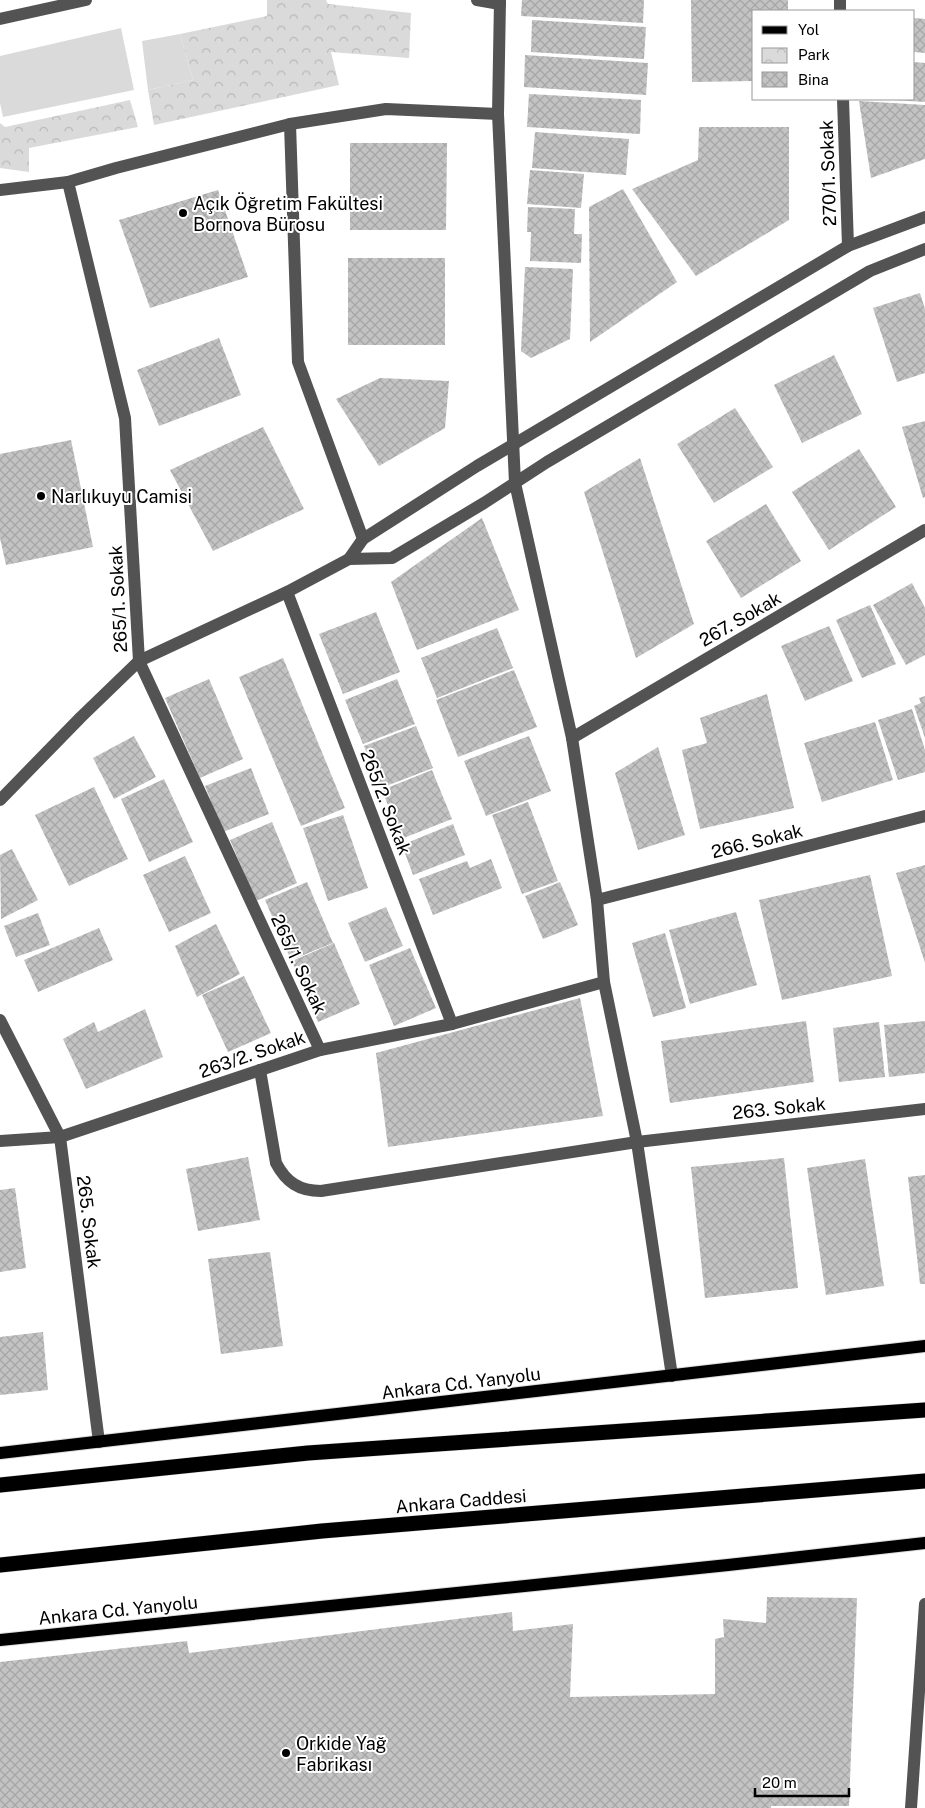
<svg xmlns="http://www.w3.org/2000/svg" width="925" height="1808" font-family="'Public Sans',sans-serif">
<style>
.grass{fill:#dadada}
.park{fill:url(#park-crowns)}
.building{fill:url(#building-cross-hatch)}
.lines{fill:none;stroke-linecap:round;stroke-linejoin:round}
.major-casing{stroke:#dbdbdb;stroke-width:14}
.highway-casing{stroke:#dbdbdb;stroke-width:16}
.minor{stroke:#535353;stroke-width:12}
.major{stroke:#000;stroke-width:12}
.highway{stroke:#000;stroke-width:15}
.poi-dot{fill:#000;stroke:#fff;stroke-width:2}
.labels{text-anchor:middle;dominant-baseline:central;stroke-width:4;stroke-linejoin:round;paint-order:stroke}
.street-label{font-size:18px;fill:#000;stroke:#fff}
.poi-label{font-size:18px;fill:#000;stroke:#fff;text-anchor:start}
</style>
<defs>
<pattern id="park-crowns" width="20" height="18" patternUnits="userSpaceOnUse" patternTransform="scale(1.25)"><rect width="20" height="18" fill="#dadada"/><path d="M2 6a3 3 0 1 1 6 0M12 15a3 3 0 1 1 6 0" fill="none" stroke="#b9b9b9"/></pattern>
<pattern id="building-cross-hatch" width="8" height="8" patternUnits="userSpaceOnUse" patternTransform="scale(1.25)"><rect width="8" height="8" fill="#c3c3c3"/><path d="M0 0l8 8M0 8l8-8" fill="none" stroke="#a6a6a6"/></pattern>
</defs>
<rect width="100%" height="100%" fill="#fff"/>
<g class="grass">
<path d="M121 28 134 90 3 117 0 103V56Z"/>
<path d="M180 34 193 80 148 90 142 41Z"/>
</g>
<g class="park">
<path d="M267 0H326L328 4 411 13 409 58 331 52 339 85 154 125 148 90 193 80 180 34 267 16Z"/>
<path d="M130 100 138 127 29 148V172L0 168V123L5 127Z"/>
</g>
<g class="building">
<path d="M522 0H644L643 23 521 16Z"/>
<path d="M691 0H788V11H754V81L692 82Z"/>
<path d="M914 18 925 19V53L914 52Z"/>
<path d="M532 20 646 27 644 59 531 52Z"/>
<path d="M525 55 648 63 646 95 524 87Z"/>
<path d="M914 62 925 63V102L895 100 896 99H914Z"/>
<path d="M529 94 641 100 640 134 527 127Z"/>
<path d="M859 101 925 105V159L871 178Z"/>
<path d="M699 127H789V220L696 276 632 189 698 160Z"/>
<path d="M535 132 629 139 626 175 532 168Z"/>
<path d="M350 143H447L446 230H350Z"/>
<path d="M530 170 584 174 581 208 527 204Z"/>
<path d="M623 189 677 282 590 342 589 207Z"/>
<path d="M218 190 248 277 150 308 119 220Z"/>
<path d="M528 207 575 209 574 234H582L581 263 530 261 531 232H527Z"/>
<rect x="348" y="258" width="97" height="87"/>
<path d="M525 267 573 269 570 339 531 358 521 351Z"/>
<path d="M920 293 925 309V373L897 382 873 308Z"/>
<path d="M219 338 241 395 159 426 137 370Z"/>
<path d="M834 355 862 414 802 443 774 385Z"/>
<path d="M380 378 449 381 445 428 379 466 336 399Z"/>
<path d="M735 408 773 467 714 503 677 444Z"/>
<path d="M925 421V497L923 498 902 427Z"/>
<path d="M263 427 304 509 213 551 170 470Z"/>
<path d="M71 440 93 547 6 565 0 538V454Z"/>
<path d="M859 449 896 507 829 550 792 492Z"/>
<path d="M640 458 694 624 636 658 584 492Z"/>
<path d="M766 504 801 561 741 598 706 541Z"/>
<path d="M482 518 519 610 417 650 391 582Z"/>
<path d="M912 583 925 608V655L906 665 873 605Z"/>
<path d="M870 605 896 664 862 678 836 620Z"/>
<path d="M376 612 400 672 343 694 319 634Z"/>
<path d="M829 626 853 681 805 701 781 646Z"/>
<path d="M497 628 513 668 437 698 421 658Z"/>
<path d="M283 658 345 808 301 826 239 677Z"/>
<path d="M514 670 537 727 458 757 436 700Z"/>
<path d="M209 679 243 759 200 778 165 698Z"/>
<path d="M397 679 415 724 363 744 345 700Z"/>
<path d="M767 694 794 808 700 829 682 750 707 743 700 718Z"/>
<path d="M925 696V738L914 706 921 703 919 698Z"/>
<path d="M912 709 925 750V772L898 780 878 720Z"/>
<path d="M875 722 893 780 822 802 804 743Z"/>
<path d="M416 726 433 768 381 788 364 746Z"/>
<path d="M134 736 156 777 114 799 93 758Z"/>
<path d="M529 736 551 791 486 816 464 761Z"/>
<path d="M658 747 685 835 638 850 615 773Z"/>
<path d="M251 768 269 814 223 832 205 786Z"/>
<path d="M432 770 452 819 401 839 382 790Z"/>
<path d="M164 779 193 842 149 862 121 799Z"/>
<path d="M94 787 128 859 69 886 35 815Z"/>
<path d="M528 802 558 881 522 894 492 815Z"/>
<path d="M343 815 368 888 328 901 303 828Z"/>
<path d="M272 822 297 883 256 901 230 840Z"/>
<path d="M453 824 465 855 413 875 402 845Z"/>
<path d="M12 849 38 900 1 919 0 855Z"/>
<path d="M185 856 211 913 169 932 143 875Z"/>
<path d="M491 859 502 888 433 915 419 879 467 861 470 868Z"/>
<path d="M925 865V963L896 873Z"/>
<path d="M870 875 892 976 782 1000 759 900Z"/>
<path d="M307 882 333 943 291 960 265 900Z"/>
<path d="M560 882 578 925 543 939 525 896Z"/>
<path d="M386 907 403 946 365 962 348 923Z"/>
<path d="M736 912 757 985 690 1004 669 930Z"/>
<path d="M38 913 50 945 16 957 4 926Z"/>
<path d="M216 924 240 974 197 997 175 946Z"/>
<path d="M99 928 113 960 38 992 24 960Z"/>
<path d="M665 933 686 1008 653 1017 632 943Z"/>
<path d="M334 943 360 1004 318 1022 292 961Z"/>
<path d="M410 948 436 1008 394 1026 369 965Z"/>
<path d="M244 976 271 1033 228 1052 202 995Z"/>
<path d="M580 998 603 1116 388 1147 376 1053Z"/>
<path d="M145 1009 163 1057 86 1089 63 1039 94 1022 98 1032Z"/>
<path d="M806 1021 814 1082 670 1103 661 1041Z"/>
<path d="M925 1021V1073L889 1077 884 1025Z"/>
<path d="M879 1022 885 1077 839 1082 833 1028Z"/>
<path d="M248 1157 260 1220 198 1231 186 1169Z"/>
<path d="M784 1158 798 1288 705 1298 691 1167Z"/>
<path d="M865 1159 884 1286 826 1295 807 1168Z"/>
<path d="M925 1175V1284H920L908 1177Z"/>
<path d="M15 1188 26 1268 0 1272V1190Z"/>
<path d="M270 1252 283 1346 221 1354 208 1259Z"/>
<path d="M43 1332 48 1390 0 1395V1337Z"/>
<path d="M767 1597 857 1598 849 1806H771V1808H0V1662L187 1641 189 1653 512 1612 513 1631 573 1624 570 1697 715 1694V1639L724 1637 723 1619 766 1623Z"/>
</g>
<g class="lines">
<g class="major-casing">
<g id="major">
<path d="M0 1453 925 1346"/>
<path d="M0 1640 728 1565 925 1543"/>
</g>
</g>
<g class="highway-casing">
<g id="highway">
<path d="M0 1485 308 1453 925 1410"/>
<path d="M0 1565 322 1531 925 1481"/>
</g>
</g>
<g class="minor">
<path d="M477 0 500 4"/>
<path d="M500 0 498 114 515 483 572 738 597 900 604 982 637 1142 672 1376"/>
<path d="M840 0V11"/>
<path d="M0 19 86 0"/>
<path d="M843 99 848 246"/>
<path d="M290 124 298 362 363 539"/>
<path d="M68 182 116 168 290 124 386 109 498 114"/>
<path d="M0 190 68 182 125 418 139 661 320 1050"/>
<path d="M349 559 392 558 484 503 547 462 870 271 925 249"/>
<path d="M287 592 452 1024"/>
<path d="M572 738 925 530"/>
<path d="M0 800 81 717 139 661 287 592 349 559 363 539 477 466 848 246 925 217"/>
<path d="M597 900 925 816"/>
<path d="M0 1020 60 1137 99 1442"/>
<path d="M260 1070 276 1163C286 1182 299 1191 321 1191L637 1142 925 1109"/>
<path d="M0 1141 60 1137 320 1050 452 1024 604 982"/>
<path d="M911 1808 925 1604"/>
</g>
<use href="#major" class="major"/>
<use href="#highway" class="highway"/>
</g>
<g class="poi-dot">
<circle cx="183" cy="213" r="5"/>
<circle cx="41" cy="496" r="5"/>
<circle cx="286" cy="1753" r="5"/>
</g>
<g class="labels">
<g class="street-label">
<text transform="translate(828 173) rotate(-92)">270/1. Sokak</text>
<text transform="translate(118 599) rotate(-93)">265/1. Sokak</text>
<text transform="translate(740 619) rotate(-30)">267. Sokak</text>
<text transform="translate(386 802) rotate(69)">265/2. Sokak</text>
<text transform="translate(757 841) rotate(-14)">266. Sokak</text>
<text transform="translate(299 964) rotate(65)">265/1. Sokak</text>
<text transform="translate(252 1054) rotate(-19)">263/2. Sokak</text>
<text transform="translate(779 1108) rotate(-6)">263. Sokak</text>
<text transform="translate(89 1222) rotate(83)">265. Sokak</text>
<text transform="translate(461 1383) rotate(-7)">Ankara Cd. Yanyolu</text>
<text transform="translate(461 1501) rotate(-5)">Ankara Caddesi</text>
<text transform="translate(118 1610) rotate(-6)">Ankara Cd. Yanyolu</text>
</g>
<g class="poi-label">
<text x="193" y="203">Açık Öğretim Fakültesi<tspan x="193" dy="21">Bornova Bürosu</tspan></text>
<text x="51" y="496">Narlıkuyu Camisi</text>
<text x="296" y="1743">Orkide Yağ<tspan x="296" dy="21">Fabrikası</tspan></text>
</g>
</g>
<rect x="752" y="10" width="162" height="90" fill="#ffffff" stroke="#999999"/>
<rect x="762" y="26" width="25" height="8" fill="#000000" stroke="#999999"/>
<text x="798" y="35" font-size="15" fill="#000000">Yol</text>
<rect x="762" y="48" width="25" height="15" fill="url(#park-crowns)" stroke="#999999"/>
<text x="798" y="60" font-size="15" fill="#000000">Park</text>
<rect x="762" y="72" width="25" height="15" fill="url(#building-cross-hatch)" stroke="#999999"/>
<text x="798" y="85" font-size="15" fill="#000000">Bina</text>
<path d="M755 1788v8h94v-8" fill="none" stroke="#000000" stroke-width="2.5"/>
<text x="762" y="1788" font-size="15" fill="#000000" stroke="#ffffff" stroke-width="4" paint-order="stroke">20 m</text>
</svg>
